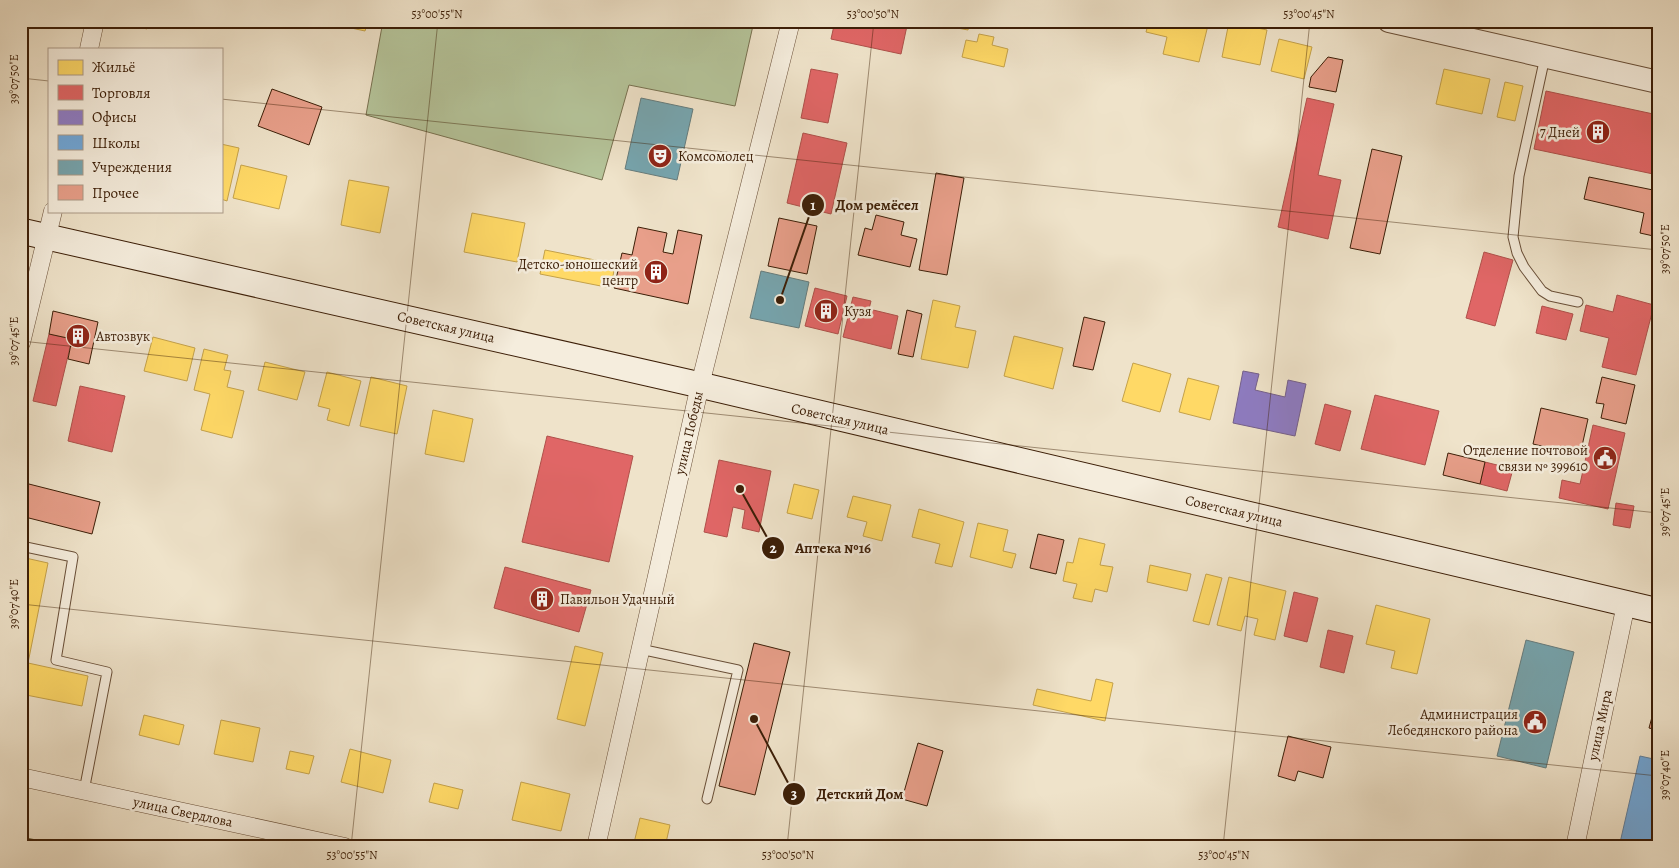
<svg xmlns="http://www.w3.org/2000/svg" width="1679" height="868" font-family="Alegreya,serif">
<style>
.green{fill:#b5c49a;stroke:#787150}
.homes{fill:#ffd966;stroke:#c4a14a}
.shops{fill:#e06666;stroke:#af504a}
.offices{fill:#8e7cc3;stroke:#75608b}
.schools{fill:#6fa8dc;stroke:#607f9c}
.public{fill:#76a5af;stroke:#657c7d}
.building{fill:#e89f8a;stroke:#3c1e07}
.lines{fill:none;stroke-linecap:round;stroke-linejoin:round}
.service-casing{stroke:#694f38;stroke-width:11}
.minor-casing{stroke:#694f38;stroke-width:19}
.tertiary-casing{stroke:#694f38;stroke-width:24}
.secondary-casing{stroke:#3c1e07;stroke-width:27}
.service{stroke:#f5eddd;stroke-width:9}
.minor{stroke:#f5eddd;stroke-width:18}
.tertiary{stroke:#f5eddd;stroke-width:22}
.secondary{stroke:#f5eddd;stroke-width:25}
.ticks{fill:none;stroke:#3c1e07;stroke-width:1;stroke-opacity:0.45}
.labels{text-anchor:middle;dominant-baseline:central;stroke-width:5;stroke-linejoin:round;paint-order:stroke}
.poi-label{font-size:14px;fill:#3c1e07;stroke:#f5eddd;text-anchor:end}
.street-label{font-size:14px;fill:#3c1e07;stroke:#f5eddd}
.leader{fill:none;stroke:#3c1e07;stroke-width:2}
.callout-dot{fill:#3c1e07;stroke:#f5eddd;stroke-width:2}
.mark-label{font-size:15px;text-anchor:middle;font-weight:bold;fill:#fff}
.callout-label{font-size:15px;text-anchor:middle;font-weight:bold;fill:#3c1e07;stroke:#f5eddd;stroke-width:5;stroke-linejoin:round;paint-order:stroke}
.neatline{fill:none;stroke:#3c1e07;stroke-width:2}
.ticks-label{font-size:12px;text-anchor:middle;fill:#3c1e07}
</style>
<rect width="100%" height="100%" fill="#efe3ca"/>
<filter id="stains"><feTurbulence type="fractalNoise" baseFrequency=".004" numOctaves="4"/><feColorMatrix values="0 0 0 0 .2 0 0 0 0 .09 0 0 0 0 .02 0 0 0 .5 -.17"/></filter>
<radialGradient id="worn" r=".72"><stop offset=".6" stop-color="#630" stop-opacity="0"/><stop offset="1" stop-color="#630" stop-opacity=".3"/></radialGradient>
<g class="green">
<path d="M383 21H754L735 106 629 85 602 180 366 115Z"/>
<path d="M21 837H23L66 847H21Z"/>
</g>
<g class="homes">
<path d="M124 21H149L147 29 124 23Z"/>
<path d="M319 21H368L365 31Z"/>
<path d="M937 21H970L968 30 936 24Z"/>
<path d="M1149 21H1209L1199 62 1163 54 1167 37 1146 32Z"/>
<path d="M1229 22 1267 30 1260 65 1222 57Z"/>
<path d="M979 34 994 37 992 45 1008 49 1004 67 962 57 966 40 977 42Z"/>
<path d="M1279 39 1312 47 1304 79 1271 71Z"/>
<path d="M1444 69 1490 79 1482 114 1436 104Z"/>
<path d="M1505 82 1523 86 1515 121 1497 117Z"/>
<path d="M221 144 239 148 227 201 221 199Z"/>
<path d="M241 165 287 176 279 209 233 198Z"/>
<path d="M349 180 389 187 380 233 341 225Z"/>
<path d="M472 213 525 223 517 262 464 252Z"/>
<path d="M545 250 615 264 611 288 540 274Z"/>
<path d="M933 300 960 306 955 327 976 331 968 368 921 359Z"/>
<path d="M1014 336 1063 348 1053 389 1004 376Z"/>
<path d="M153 337 195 348 187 381 144 371Z"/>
<path d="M204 349 228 355 224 370 231 371 227 387 244 391 232 438 201 430 210 394 194 390Z"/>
<path d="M265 362 305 372 297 400 258 390Z"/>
<path d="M1133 363 1171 374 1160 412 1122 401Z"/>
<path d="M327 372 361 381 349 426 327 420 330 409 318 406Z"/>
<path d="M371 377 407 386 397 434 360 426Z"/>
<path d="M1188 378 1219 386 1210 420 1179 412Z"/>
<path d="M433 410 473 419 464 462 425 454Z"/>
<path d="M794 484 819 490 812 519 787 513Z"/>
<path d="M853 496 891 505 882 541 863 536 867 522 847 517Z"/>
<path d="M919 509 964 522 952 567 935 563 940 544 912 537Z"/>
<path d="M978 523 1008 530 1003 551 1016 554 1012 568 970 557Z"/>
<path d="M1079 538 1105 544 1100 565 1113 567 1107 592 1095 589 1092 602 1073 598 1077 584 1063 581 1067 562 1073 563Z"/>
<path d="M21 557 48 563 28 663 88 676 82 706 21 694Z"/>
<path d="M1150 565 1191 574 1187 591 1147 582Z"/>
<path d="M1206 574 1222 578 1209 625 1193 621Z"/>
<path d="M1229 577 1286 591 1275 640 1254 635 1258 619 1245 616 1241 631 1217 625Z"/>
<path d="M1376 605 1430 619 1417 674 1391 668 1395 651 1366 644Z"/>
<path d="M575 646 603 653 585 726 557 719Z"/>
<path d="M1096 679 1113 683 1105 721 1033 705 1037 689 1091 701Z"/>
<path d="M144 715 184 725 179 745 139 735Z"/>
<path d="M221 720 260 728 253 762 214 754Z"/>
<path d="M350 749 391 760 383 793 341 782Z"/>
<path d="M290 751 314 756 309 774 286 769Z"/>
<path d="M521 782 570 794 561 831 512 820Z"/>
<path d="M434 783 463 790 458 809 429 802Z"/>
<path d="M640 818 670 825 665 847H633Z"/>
</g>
<g class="shops">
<path d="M835 21H908L901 54 831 39Z"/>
<path d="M1611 21H1640L1638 28Z"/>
<path d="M811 69 838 74 828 123 801 118Z"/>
<path d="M1546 91 1658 115V175L1534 149Z"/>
<path d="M1307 98 1334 104 1318 175 1341 180 1328 239 1278 227Z"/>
<path d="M803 133 847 143 831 214 787 203Z"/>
<path d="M1484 252 1513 260 1495 326 1466 318Z"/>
<path d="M815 288 847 296 838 334 805 326Z"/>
<path d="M1617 295 1654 305 1636 375 1602 367 1609 338 1580 331 1586 305 1613 312Z"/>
<path d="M853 297 871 301 869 309 898 316 891 349 843 337Z"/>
<path d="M1542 306 1573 314 1566 340 1536 333Z"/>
<path d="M49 334 72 339 56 406 33 401Z"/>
<path d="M80 386 125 396 112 452 68 441Z"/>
<path d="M1375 395 1439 411 1425 465 1361 449Z"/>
<path d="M1325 404 1351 411 1340 451 1315 444Z"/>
<path d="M1593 425 1625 433 1608 509 1559 498 1562 480 1580 484Z"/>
<path d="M547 436 633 456 609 562 522 542Z"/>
<path d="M719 460 771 471 759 532 742 528 745 510 733 507 727 537 704 532Z"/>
<path d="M1485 462 1513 469 1507 491 1480 484Z"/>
<path d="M1616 503 1634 506 1630 528 1613 525Z"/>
<path d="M1657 508H1658V530L1652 528Z"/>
<path d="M505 567 591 590 579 632 494 608Z"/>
<path d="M1294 592 1318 598 1307 642 1284 636Z"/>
<path d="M1328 630 1353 636 1344 673 1320 667Z"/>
</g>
<path class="offices" d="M1243 371 1259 374 1255 390 1285 397 1288 380 1306 384 1295 436 1233 423Z"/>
<path class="schools" d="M1640 756 1658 760V847H1619Z"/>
<g class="public">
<path d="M641 98 693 109 677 180 625 169Z"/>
<path d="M761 271 809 282 799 328 750 318Z"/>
<path d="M1526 640 1574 652 1546 768 1497 756Z"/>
<path d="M1468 842 1488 847H1467Z"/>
</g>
<g class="building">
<path d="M1328 57 1343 60 1336 92 1309 87 1311 77Z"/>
<path d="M272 89 322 107 309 145 258 126Z"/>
<path d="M1372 149 1402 156 1380 254 1350 248Z"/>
<path d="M936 173 964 178 947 275 919 270Z"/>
<path d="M1589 177 1658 191V237L1640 233 1644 213 1584 199Z"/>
<path d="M876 215 904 222 901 235 917 239 910 267 858 255 865 228 872 230Z"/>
<path d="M779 218 817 226 807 274 768 266Z"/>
<path d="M638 227 667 233 663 252 673 254 678 230 702 235 688 304 614 288 622 253 632 255Z"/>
<path d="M907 310 922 314 913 357 898 354Z"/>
<path d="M53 311 98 322 89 364 68 359 72 339 49 334Z"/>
<path d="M1084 317 1105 322 1093 370 1073 366Z"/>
<path d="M1602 377 1635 385 1626 424 1601 418 1604 404 1596 403Z"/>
<path d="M1541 408 1588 419 1580 455 1533 444Z"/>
<path d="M1448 453 1485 462 1480 484 1443 475Z"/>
<path d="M21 482 100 502 92 534 21 516Z"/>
<path d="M1038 534 1064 540 1056 574 1030 568Z"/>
<path d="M754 643 790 652 755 795 719 786Z"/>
<path d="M1658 695V730L1649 728Z"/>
<path d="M1288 736 1331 747 1323 778 1298 771 1295 781 1278 776Z"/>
<path d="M918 743 943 751 927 806 902 799Z"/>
</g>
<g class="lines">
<g class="service-casing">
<g id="service">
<path d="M1545 57 1519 176 1513 237 1517 253 1524 267 1542 291 1550 296 1578 302"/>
<path d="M21 546 73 557 56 660 107 672 84 791"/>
<path d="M640 649 738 670 707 799"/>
</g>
</g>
<g class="minor-casing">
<g id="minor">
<path d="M89 49 95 21"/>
<path d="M21 343 53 211"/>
<path d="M21 777 345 847"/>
<path d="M596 847 700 385 791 21"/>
<path d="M1575 847 1626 604"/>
</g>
</g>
<g class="tertiary-casing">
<path id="tertiary" d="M1389 21 1658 82"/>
</g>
<g class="secondary-casing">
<path id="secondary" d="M21 231 700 385 1658 611"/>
</g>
<use href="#service" class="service"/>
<use href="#minor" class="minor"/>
<use href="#tertiary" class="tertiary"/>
<use href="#secondary" class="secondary"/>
</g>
<path class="ticks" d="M21 78 49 81M221 99 1658 250M21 341 1658 513M21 604 1658 776M351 847 438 21M787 847 874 21M1223 847 1310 21"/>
<defs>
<g id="building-disc" transform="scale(1.25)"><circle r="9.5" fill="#8f2418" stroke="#f5eddd"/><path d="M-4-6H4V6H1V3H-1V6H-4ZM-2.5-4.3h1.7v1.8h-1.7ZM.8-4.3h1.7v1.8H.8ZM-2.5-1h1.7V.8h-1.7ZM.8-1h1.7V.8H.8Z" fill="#fff"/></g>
<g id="theatre-disc" transform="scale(1.25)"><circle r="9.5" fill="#8f2418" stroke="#f5eddd"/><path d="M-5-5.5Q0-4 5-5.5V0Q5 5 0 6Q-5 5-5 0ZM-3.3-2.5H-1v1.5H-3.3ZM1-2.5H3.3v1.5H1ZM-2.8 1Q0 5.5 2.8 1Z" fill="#fff"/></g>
<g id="civic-disc" transform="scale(1.25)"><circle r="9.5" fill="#8f2418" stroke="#f5eddd"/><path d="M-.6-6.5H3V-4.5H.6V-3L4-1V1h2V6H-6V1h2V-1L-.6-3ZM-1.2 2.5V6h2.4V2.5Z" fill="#fff"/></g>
</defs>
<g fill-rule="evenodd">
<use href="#building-disc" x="1598" y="132"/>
<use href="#theatre-disc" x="660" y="156"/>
<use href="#building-disc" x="656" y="272"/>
<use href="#building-disc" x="826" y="311"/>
<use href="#building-disc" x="78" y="336"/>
<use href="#civic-disc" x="1605" y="458"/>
<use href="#building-disc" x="542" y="599"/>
<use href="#civic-disc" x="1535" y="722"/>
</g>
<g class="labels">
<g class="poi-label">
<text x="1580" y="132">7 Дней</text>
<text x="678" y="156" text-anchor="start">Комсомолец</text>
<text x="638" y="264">Детско-юношеский<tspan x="638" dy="16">центр</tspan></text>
<text x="844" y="311" text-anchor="start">Кузя</text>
<text x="96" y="336" text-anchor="start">Автозвук</text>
<text x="1588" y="450">Отделение почтовой<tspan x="1588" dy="16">связи № 399610</tspan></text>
<text x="560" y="599" text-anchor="start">Павильон Удачный</text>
<text x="1518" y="714">Администрация<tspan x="1518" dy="16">Лебедянского района</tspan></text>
</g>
<g class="street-label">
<text transform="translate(446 327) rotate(13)">Советская улица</text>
<text transform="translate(840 419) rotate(13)">Советская улица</text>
<text transform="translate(689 433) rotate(-77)">улица Победы</text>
<text transform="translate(1234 511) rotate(13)">Советская улица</text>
<text transform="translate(1600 725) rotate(-78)">улица Мира</text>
<text transform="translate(183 812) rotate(12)">улица Свердлова</text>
</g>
</g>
<path class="leader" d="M780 300L813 205M740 489L773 548M754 719L794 794"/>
<g class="callout-dot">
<circle cx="780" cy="300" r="5"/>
<circle cx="740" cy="489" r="5"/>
<circle cx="754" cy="719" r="5"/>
<circle cx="813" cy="205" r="12"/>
<circle cx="773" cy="548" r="12"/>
<circle cx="794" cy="794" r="12"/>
</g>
<g class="mark-label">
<text x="813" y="210">1</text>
<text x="773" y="553">2</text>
<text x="794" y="799">3</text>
</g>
<g class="callout-label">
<text x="877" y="210">Дом ремёсел</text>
<text x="833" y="553">Аптека №16</text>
<text x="860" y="799">Детский Дом</text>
</g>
<rect width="1679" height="868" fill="none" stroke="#efe3ca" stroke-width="55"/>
<rect x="48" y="48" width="175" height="165" fill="#f5eddd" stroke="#ab9a87"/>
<rect x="58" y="60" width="25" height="15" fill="#ffd966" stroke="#ab9a87"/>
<text x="92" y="72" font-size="15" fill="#3c1e07">Жильё</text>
<rect x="58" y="85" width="25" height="15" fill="#e06666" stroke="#ab9a87"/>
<text x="92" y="98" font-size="15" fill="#3c1e07">Торговля</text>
<rect x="58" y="110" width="25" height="15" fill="#8e7cc3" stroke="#ab9a87"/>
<text x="92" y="122" font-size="15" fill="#3c1e07">Офисы</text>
<rect x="58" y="135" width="25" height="15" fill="#6fa8dc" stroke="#ab9a87"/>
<text x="92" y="148" font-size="15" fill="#3c1e07">Школы</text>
<rect x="58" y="160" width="25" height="15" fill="#76a5af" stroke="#ab9a87"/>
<text x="92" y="172" font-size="15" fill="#3c1e07">Учреждения</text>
<rect x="58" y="185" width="25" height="15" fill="#e89f8a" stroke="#ab9a87"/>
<text x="92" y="198" font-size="15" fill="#3c1e07">Прочее</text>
<rect x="28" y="28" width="1624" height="812" class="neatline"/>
<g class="ticks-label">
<text x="437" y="18">53°00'55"N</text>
<text x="873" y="18">53°00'50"N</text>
<text x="1309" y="18">53°00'45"N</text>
<text transform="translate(14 79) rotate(-90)" y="4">39°07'50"E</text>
<text transform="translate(1665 249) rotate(-90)" y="4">39°07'50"E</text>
<text transform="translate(14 341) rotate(-90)" y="4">39°07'45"E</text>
<text transform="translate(1665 512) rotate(-90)" y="4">39°07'45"E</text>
<text transform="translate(14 604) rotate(-90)" y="4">39°07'40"E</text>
<text transform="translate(1665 775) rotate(-90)" y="4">39°07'40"E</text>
<text x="352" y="859">53°00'55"N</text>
<text x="788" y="859">53°00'50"N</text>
<text x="1224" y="859">53°00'45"N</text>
</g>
<rect width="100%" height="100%" filter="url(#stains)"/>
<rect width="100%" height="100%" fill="url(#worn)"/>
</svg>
